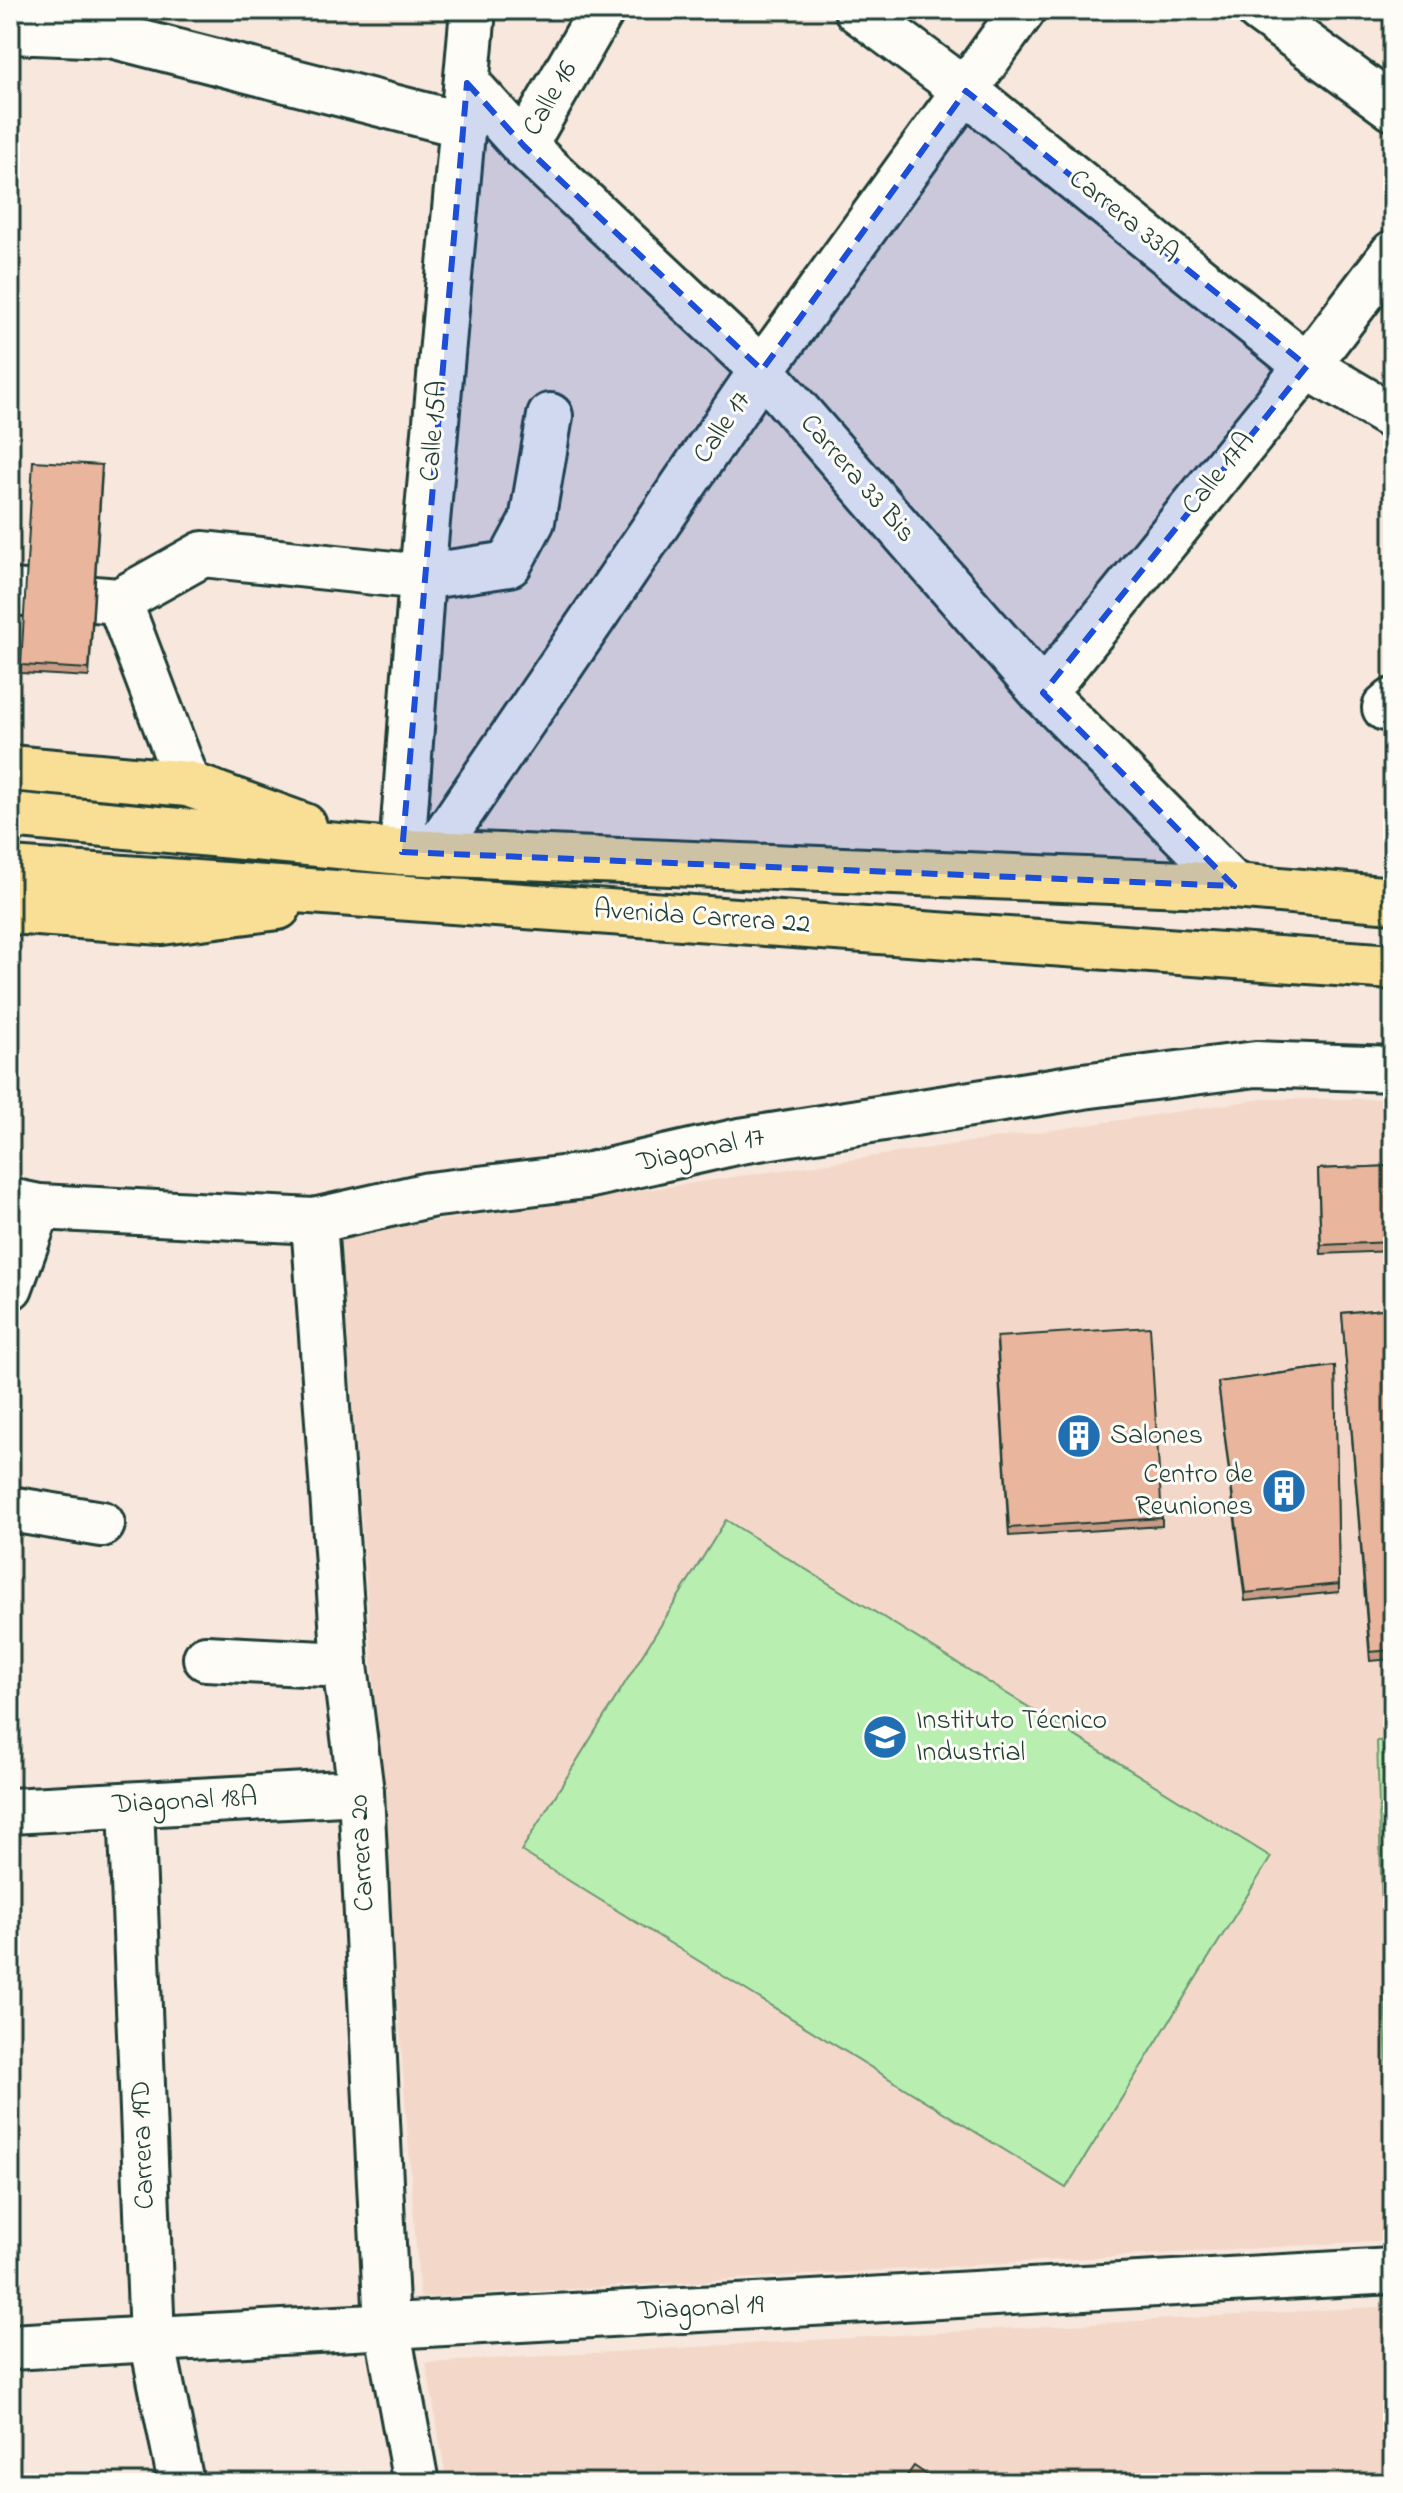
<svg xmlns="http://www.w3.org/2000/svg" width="1403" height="2493" font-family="'Indie Flower',sans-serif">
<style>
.built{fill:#f3d8c9}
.grass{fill:#b8efb1;stroke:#6c9672;stroke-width:2}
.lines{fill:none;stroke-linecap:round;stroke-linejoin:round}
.minor-casing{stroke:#1f3d34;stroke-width:50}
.major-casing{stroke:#1f3d34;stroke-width:50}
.minor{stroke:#fdfcf7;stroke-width:44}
.major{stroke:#f9df96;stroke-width:44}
.wall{fill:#c89c86;stroke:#1f3d34;stroke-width:2}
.shaded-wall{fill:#a37f6d;stroke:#1f3d34;stroke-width:2}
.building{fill:#e9b59c;stroke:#1f3d34;stroke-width:2}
.marked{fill:#1d4ed8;fill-opacity:0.2;stroke:#1d4ed8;stroke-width:6;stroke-dasharray:16 10;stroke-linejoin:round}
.labels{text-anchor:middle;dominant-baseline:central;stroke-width:6;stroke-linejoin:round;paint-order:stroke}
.street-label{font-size:28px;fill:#1f3d34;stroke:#fdfcf7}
.poi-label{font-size:28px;fill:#1f3d34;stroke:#fdfcf7;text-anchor:start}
</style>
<rect width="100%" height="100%" fill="#f7e7dc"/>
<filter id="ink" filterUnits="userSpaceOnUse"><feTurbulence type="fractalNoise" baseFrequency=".0125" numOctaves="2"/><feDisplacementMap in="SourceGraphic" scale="16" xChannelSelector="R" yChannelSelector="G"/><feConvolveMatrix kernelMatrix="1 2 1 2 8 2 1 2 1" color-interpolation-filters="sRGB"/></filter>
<g filter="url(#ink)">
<g class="built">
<path d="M1263 1099H1393V2240L420 2298 340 1235Z"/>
<path d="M1392 2306 1393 2483H447L426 2363Z"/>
</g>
<g class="grass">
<path d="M726 1520 1271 1857 1066 2188 521 1851Z"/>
<path d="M1393 1740V2206H1391L1377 1741Z"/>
</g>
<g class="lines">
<g class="minor-casing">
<g id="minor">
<path d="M857 10 966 91 1307 366 1393 417"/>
<path d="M1259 10 1393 108"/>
<path d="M10 31 111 35 463 125"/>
<path d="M467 83 524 146 762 370 1043 693 1234 886"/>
<path d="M524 146 602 10"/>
<path d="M10 592 26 593"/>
<path d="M94 599 119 601 203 554 422 577 509 564 532 521 550 416"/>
<path d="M119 601 188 784"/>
<path d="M1043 693 1307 366 1393 253"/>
<path d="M1385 708 1393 701"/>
<path d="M402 852 422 577 473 10"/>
<path d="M433 853 762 370 1023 10"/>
<path d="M10 1201 39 1207 314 1221 429 1195 586 1176 740 1141 1083 1086 1256 1064 1393 1069"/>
<path d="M314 1221 345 1665 361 1792 387 2326 416 2483"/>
<path d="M10 1287 39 1207"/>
<path d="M10 1509 102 1524"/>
<path d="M206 1658 345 1665"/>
<path d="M131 1805 152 2339 181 2483"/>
<path d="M10 1811 361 1792"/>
<path d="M10 2347 1393 2271"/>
</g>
</g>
<g class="major-casing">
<g id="major">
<path d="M10 768 188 784 304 826"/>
<path d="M10 815 402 852 1234 886 1393 900"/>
<path d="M10 870 1393 967"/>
<path d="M10 911 162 922 278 907"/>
</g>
</g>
<use href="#minor" class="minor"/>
<use href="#major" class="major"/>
</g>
<g class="wall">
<path d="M102 473 89 677 21 673V665Z"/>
<path d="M1393 1166V1251L1321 1254 1318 1169Z"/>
<path d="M1393 1308V1659L1370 1661 1342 1313Z"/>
<path d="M997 1345 1162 1518V1526L1009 1536Z"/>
<path d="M1335 1366 1339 1592 1245 1601 1218 1382Z"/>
</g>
<path class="shaded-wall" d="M17 949V979L10 1012V983Z"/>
<g class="building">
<path d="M33 461 102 465 89 669 21 665Z"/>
<path d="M10 949H17L10 983Z"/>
<path d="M1393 1166V1242L1321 1245 1318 1169Z"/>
<path d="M1393 1308V1650L1370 1652 1342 1313Z"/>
<path d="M1150 1327 1162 1518 1009 1528 997 1337Z"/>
<path d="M1335 1366 1339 1584 1245 1593 1218 1382Z"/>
<path d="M914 2466 939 2483H902Z"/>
</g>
</g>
<path class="marked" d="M467 83 524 146 762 370 966 91 1307 366 1043 693 1234 886 402 852Z"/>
<defs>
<g id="building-disc" transform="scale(2.3)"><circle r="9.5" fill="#1f6fb2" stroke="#fdfcf7"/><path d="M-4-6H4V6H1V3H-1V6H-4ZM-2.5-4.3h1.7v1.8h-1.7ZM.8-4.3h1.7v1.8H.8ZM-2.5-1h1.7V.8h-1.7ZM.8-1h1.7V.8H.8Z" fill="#fff"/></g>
<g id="school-disc" transform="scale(2.3)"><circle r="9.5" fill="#1f6fb2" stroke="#fdfcf7"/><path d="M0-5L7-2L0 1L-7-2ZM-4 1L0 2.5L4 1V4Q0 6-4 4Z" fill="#fff"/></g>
</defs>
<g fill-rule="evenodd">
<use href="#building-disc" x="1079" y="1436"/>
<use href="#building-disc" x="1284" y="1491"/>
<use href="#school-disc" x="885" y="1737"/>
</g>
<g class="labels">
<g class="street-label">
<text transform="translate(551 99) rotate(-60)">Calle 16</text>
<text transform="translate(1123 217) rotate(39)">Carrera 33A</text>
<text transform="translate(723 428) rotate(-56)">Calle 17</text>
<text transform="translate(435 431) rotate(-85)">Calle 15A</text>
<text transform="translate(1219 474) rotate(-51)">Calle 17A</text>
<text transform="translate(857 479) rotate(49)">Carrera 33 Bis</text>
<text transform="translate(702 918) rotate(4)">Avenida Carrera 22</text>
<text transform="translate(701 1151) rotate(-12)">Diagonal 17</text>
<text transform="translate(185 1802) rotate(-3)">Diagonal 18A</text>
<text transform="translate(363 1853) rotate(-93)">Carrera 20</text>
<text transform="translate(144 2145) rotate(-92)">Carrera 19D</text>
<text transform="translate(701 2309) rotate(-3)">Diagonal 19</text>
</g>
<g class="poi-label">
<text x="1110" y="1436">Salones</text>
<text x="1253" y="1475" text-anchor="end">Centro de<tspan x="1253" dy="32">Reuniones</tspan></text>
<text x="916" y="1721">Instituto Técnico<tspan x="916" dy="32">Industrial</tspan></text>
</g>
</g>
<rect width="1403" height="2493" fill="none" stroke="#fdfcf7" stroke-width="40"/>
<rect x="20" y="20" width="1363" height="2453" fill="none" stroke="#1f3d34" stroke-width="3" filter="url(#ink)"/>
</svg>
